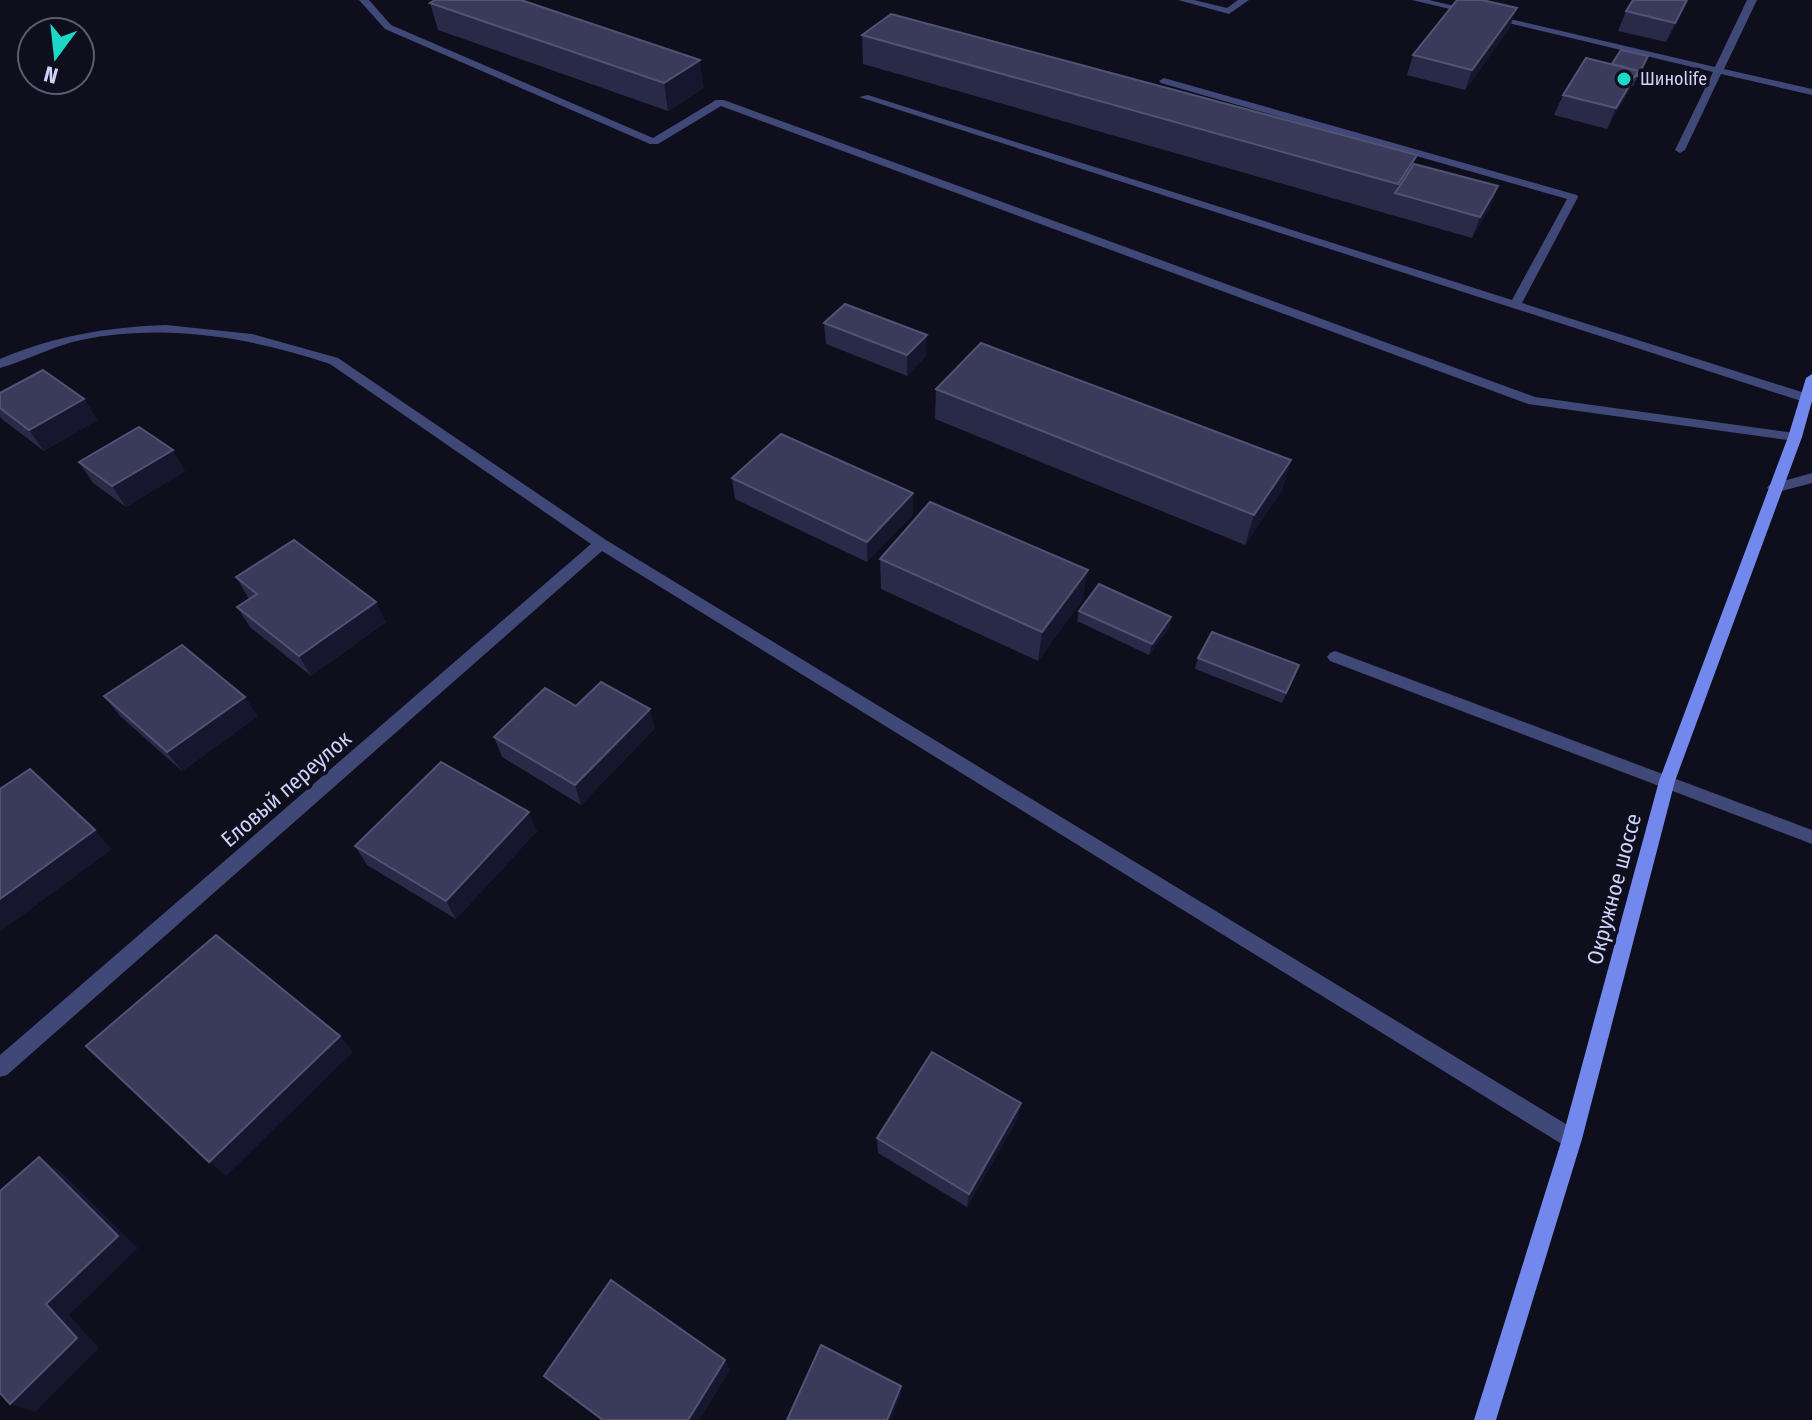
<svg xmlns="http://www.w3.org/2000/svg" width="1812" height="1420" font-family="'Fira Sans Condensed',sans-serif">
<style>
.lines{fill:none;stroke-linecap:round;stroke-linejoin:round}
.lane{fill:#3f4876;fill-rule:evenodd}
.street{fill:#3f4876;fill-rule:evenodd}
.secondary{fill:#7288ed;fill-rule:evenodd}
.wall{fill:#292948}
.shaded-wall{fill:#16162f}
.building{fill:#3a3b5b;stroke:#525374;stroke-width:2}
.poi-dot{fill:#1bd9c5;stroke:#0e0e1c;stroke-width:3}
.labels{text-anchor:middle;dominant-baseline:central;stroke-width:7;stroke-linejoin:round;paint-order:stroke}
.far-poi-label{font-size:18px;fill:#cfd3f9;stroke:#0e0e1c;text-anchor:start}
.street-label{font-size:22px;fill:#cfd3f9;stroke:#0e0e1c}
</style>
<rect width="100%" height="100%" fill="#0e0e1c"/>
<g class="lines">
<g class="lane">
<path d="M359 0H369L391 25 653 138 716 100H724L1535 397 1795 433 1802 437 1795 441 1528 404 721 106 658 144H650L385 29Z"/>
<path d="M1178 0H1194L1227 8 1238 0H1249L1229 14Z"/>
<path d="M1412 0H1429L1715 67 1747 0H1757L1724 69 1812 89V95L1721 74 1685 150 1680 153 1675 150 1713 72Z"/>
<path d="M1164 78 1577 195 1578 197 1522 303 1811 395 1812 399 1806 402 1801 401 859 97 868 95 1512 300 1567 199 1161 83 1159 81Z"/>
<path d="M1812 473V483L1774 493 1767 488 1769 485Z"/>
<path d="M1335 651 1812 830V844L1330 661 1327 657 1330 653Z"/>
</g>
<path class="street" d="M166 325 252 334 338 358 606 540 1579 1132 1582 1139 1579 1146 1572 1149 1565 1146 602 551 7 1075 0 1077V1055L591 544 330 364C249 337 165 323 81 340 53 346 28 360 0 368V359C54 336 107 327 166 325Z"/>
<path class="secondary" d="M1812 374V401L1802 437 1675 781 1582 1139 1496 1420H1474L1562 1139 1659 781 1788 437 1806 378Z"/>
</g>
<g class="wall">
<path d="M430 3 704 88 668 111 438 30Z"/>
<path d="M1626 11 1679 19 1666 42 1618 31Z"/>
<path d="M1510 27 1465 90 1407 75 1413 55Z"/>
<path d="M862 35 1414 164 1498 186 1490 207 1472 238 863 64Z"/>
<path d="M1648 56 1633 86H1631L1607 129 1554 115 1563 95Z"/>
<path d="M824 323 926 356 907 376 826 344Z"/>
<path d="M936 389 1291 460 1282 490 1245 545 935 419Z"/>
<path d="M0 393 84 399 97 420 44 451 3 420 0 417Z"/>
<path d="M79 462 185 471 126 507 93 483Z"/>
<path d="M732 478 913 493V514L867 562 735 499Z"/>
<path d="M880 559 1083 599 1038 661 881 589Z"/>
<path d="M236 577 386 622 311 676 250 627 237 607 249 599Z"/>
<path d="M1079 611 1171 617 1169 628 1149 655 1077 621Z"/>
<path d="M1198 658 1295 675 1282 703 1195 669Z"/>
<path d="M104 696 258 716 182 771 120 716Z"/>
<path d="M576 706 655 728 581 805 502 757 494 737Z"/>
<path d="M537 831 456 919 367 865 355 846Z"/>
<path d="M1018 1118 967 1207 878 1153 877 1138Z"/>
<path d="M730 1369 699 1420H601L554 1385 544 1376Z"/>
</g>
<g class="shaded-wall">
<path d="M1687 0 1679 19 1666 42 1675 23Z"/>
<path d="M1517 8 1510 27 1465 90 1472 70Z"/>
<path d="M700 60 704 88 668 111 664 83Z"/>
<path d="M1638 71 1629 91 1607 129 1616 108Z"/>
<path d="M1417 155 1407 184 1395 193 1398 184Z"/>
<path d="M1498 186 1490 207 1472 238 1480 217Z"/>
<path d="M927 335 926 356 907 376V355Z"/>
<path d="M84 399 97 420 44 451 29 430Z"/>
<path d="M173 450 185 471 126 507 112 486Z"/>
<path d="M1291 460 1282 490 1245 545 1254 515Z"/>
<path d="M913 493V514L867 562V542Z"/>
<path d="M1088 570 1083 599 1038 661 1042 632Z"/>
<path d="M376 602 386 622 311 676 299 656Z"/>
<path d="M1171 617 1169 628 1149 655 1152 644Z"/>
<path d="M245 697 258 716 182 771 167 752Z"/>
<path d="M650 709 655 728 581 805 575 785Z"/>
<path d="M529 812 537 831 456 919 446 901Z"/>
<path d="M95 830 112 849 0 932V899Z"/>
<path d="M340 1036 353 1052 226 1176 209 1162Z"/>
<path d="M1021 1103 1018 1118 967 1207 969 1194Z"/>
<path d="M39 1157 60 1171 138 1248 69 1315 99 1348 35 1412 10 1404 46 1304Z"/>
<path d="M725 1360 730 1369 699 1420H688Z"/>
<path d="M901 1386V1395L891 1420H887Z"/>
</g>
<g class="building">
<path d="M435 0H521L700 60 664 83 430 3Z"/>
<path d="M1457 0H1482L1517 8 1472 70 1413 55Z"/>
<path d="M1633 0H1687L1675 23 1626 11Z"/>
<path d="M891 14 1417 155 1398 184 862 35Z"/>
<path d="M1621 50 1648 56 1638 76H1636L1638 71 1612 64Z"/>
<path d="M1586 58 1638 71 1616 108 1563 95Z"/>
<path d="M1414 164 1498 186 1480 217 1395 193Z"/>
<path d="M845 304 927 335 907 355 824 323Z"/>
<path d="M981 343 1291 460 1254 515 936 389Z"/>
<path d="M43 370 84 399 29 430 0 408V393Z"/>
<path d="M139 427 173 450 112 486 79 462Z"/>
<path d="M781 434 913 493 867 542 732 478Z"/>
<path d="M930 502 1088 570 1042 632 880 559Z"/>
<path d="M294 540 376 602 299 656 237 607 257 594 236 577Z"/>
<path d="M1099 584 1171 617 1152 644 1079 611Z"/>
<path d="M1212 632 1299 665 1286 693 1198 658Z"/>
<path d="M182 645 245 697 167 752 104 696Z"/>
<path d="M601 682 650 709 575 785 494 737 545 688 576 706Z"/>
<path d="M441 762 529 812 446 901 355 846Z"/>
<path d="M30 769 95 830 0 899V789Z"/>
<path d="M216 935 340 1036 209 1162 86 1046Z"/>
<path d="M932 1052 1021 1103 969 1194 877 1138Z"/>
<path d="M39 1157 118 1236 46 1304 77 1338 10 1404 0 1393V1191Z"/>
<path d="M611 1280 725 1360 688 1420H603L544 1376Z"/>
<path d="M821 1345 901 1386 887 1420H787Z"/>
</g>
<circle class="poi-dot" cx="1624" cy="79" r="8"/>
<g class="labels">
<g class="far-poi-label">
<text x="1640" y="79">Шиноlife</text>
</g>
<g class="street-label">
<text transform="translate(286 789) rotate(-41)">Еловый переулок</text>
<text transform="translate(1614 889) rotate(-75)">Окружное шоссе</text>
</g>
</g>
<g transform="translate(56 56) rotate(195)"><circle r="38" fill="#0e0e1c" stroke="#5b5d74" stroke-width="2"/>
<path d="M0-6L14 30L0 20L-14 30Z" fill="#1bd9c5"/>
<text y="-12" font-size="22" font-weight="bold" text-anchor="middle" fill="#cfd3f9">N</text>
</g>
</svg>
